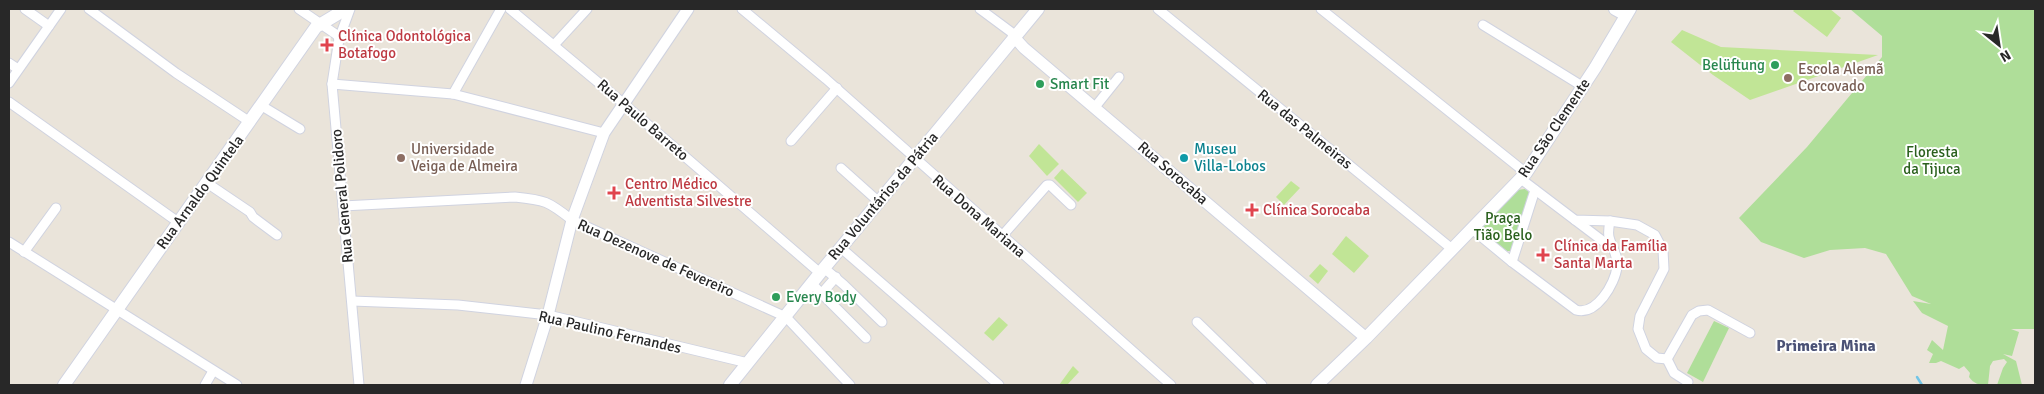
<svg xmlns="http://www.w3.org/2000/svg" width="2044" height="394" font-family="Signika,sans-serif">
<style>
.green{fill:#afde99}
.pitch{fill:#c1e596}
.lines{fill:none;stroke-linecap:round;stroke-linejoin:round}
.stream{stroke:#72c5e7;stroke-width:2.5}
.minor-casing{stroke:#d0d3e0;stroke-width:11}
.tertiary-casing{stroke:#d0d3e0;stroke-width:13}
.secondary-casing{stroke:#d0d3e0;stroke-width:14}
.minor{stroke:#fff;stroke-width:9}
.tertiary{stroke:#fff;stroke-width:11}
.secondary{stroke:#fff;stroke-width:12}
.health-dot{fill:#e0444e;stroke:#fff;stroke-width:2}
.leisure-dot{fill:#2e9e5b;stroke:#fff;stroke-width:2}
.education-dot{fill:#8d6e63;stroke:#fff;stroke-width:2}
.culture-dot{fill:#0f9aa8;stroke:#fff;stroke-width:2}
.labels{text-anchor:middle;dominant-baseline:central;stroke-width:4;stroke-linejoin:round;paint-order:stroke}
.health-label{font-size:15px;fill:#be3a42;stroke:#fff;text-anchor:start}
.leisure-label{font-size:15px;fill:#27864d;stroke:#fff;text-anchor:start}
.education-label{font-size:15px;fill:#785e54;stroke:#fff;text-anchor:start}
.street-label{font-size:15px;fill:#282828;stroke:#fff}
.culture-label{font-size:15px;fill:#0d838f;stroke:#fff;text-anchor:start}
.park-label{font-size:15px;fill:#2a601d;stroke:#fff}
.neighbourhood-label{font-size:16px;font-weight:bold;fill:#4b5276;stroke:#fff}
</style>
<rect width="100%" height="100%" fill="#eae4da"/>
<g class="green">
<path d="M1850 9H2035V329H2011L2019 332 2012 356 2003 354 2016 361 2022 385H1997L2003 368 2007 362 2004 359 1993 361 1990 366 1988 385C1979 385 1974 384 1969 377L1970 373 1964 366 1959 369 1941 361 1936 363H1929L1933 354 1927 350 1932 340 1943 350 1948 326 1922 313 1913 301 1931 304 1912 296 1886 254 1865 248 1830 250 1804 258 1761 242 1739 218 1807 147 1882 57V36Z"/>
<path d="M1525 189 1530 193 1511 251H1507L1485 234 1483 230 1484 224 1517 190Z"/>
<path d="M1714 321 1729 328 1703 382 1687 373Z"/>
</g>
<g class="pitch">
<path d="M1795 9H1830L1841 18 1827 37 1793 11Z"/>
<path d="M1682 30 1721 47 1878 55 1750 100 1713 75 1671 42Z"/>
<path d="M1039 144 1059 164 1047 176 1029 156Z"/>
<path d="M1062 169 1087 193 1078 202 1054 178Z"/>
<path d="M1291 181 1300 188 1284 205 1276 197Z"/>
<path d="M1346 236 1369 256 1354 273 1332 254Z"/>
<path d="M1320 264 1328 271 1318 284 1309 276Z"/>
<path d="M999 317 1008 325 993 341 984 333Z"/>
<path d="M1073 366 1079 372 1067 385H1059Z"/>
</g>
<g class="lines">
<path class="stream" d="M1917 377 1922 385"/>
<g class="minor-casing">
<g id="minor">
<path d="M25 9 49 26"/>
<path d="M89 9 176 73 250 122"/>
<path d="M299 9 337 35 339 39"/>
<path d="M350 9 339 39 332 84 359 385"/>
<path d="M510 9 624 104 820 273"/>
<path d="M742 9 826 79 1171 385"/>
<path d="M980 9 1011 32 1014 37"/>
<path d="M1158 9 1452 249"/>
<path d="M1321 9 1526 173"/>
<path d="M1483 25 1582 86"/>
<path d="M554 45 587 9"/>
<path d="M9 63 18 69"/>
<path d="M9 83 61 9"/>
<path d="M332 84 453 94 604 133"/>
<path d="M453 94 501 9"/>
<path d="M9 102 178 222"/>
<path d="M262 106 300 129"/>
<path d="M1095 107 1119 77"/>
<path d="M791 141 837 88"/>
<path d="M841 168 879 202"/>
<path d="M1521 179 1575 220 1610 221 1637 225 1655 235 1663 250 1664 269 1640 316 1638 329 1646 349 1657 358 1667 359"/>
<path d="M207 183 250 212 253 217 277 235"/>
<path d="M343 206 515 197C545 200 548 201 572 220L786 317 850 385"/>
<path d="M1575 220 1612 248"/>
<path d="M1472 229 1512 262 1576 310C1596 316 1615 284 1617 267 1619 257 1611 246 1609 237 1608 232 1609 226 1610 221"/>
<path d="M1002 236 1047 185H1050L1071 205"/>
<path d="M9 242 237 385"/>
<path d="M841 248 999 385"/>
<path d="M24 252 56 208"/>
<path d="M1512 262 1535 190"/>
<path d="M824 268 844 285 882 322"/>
<path d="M812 284 866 338"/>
<path d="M822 293 836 277"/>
<path d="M352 301 458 305 548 315 748 363"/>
<path d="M1197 322 1262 385"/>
<path d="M1667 359 1692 315 1699 311 1708 310 1750 333"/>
<path d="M1667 359 1674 373 1688 382"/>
<path d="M205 385 213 371"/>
</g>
</g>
<g class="tertiary-casing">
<g id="tertiary">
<path d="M1014 37 1024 48 1366 338"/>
<path d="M526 385 548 315 572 220 604 133 688 9"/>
</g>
</g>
<g class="secondary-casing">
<g id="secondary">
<path d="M1615 9 1626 15"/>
<path d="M64 385 316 27 346 9"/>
<path d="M730 385 820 273 1038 9"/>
<path d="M1317 385 1366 338 1526 173 1595 68 1630 9"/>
</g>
</g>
<use href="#minor" class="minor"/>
<use href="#tertiary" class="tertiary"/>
<use href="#secondary" class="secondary"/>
</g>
<g class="health-dot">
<path d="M324.5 37.5h5v5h5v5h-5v5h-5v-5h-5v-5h5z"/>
<path d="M611.5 185.5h5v5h5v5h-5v5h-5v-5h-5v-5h5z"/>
<path d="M1249.5 202.5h5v5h5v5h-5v5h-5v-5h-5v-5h5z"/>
<path d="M1540.5 247.5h5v5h5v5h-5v5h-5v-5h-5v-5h5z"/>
</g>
<g class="leisure-dot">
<circle cx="1775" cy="65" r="5"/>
<circle cx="1040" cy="84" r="5"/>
<circle cx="776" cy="297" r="5"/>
</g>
<g class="education-dot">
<circle cx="1788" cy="78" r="5"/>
<circle cx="401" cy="158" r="5"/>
</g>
<circle class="culture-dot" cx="1184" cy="158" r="5"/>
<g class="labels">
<g class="health-label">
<text x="338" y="36">Clínica Odontológica<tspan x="338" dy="17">Botafogo</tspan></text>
<text x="625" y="184">Centro Médico<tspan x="625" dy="17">Adventista Silvestre</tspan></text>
<text x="1263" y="210">Clínica Sorocaba</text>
<text x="1554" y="246">Clínica da Família<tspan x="1554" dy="17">Santa Marta</tspan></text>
</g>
<g class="leisure-label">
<text x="1765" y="65" text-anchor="end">Belüftung</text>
<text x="1050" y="84">Smart Fit</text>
<text x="786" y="297">Every Body</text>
</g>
<g class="education-label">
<text x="1798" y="69">Escola Alemã<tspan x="1798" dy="17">Corcovado</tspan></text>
<text x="411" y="149">Universidade<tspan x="411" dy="17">Veiga de Almeira</tspan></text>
</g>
<g class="street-label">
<text transform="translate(643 120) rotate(41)">Rua Paulo Barreto</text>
<text transform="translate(1554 128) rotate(-56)">Rua São Clemente</text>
<text transform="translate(1305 129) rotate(39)">Rua das Palmeiras</text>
<text transform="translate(1173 173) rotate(41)">Rua Sorocaba</text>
<text transform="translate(200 192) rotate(-54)">Rua Arnaldo Quintela</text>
<text transform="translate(342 196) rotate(-95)">Rua General Polidoro</text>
<text transform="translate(883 196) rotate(-50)">Rua Voluntários da Pátria</text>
<text transform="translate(979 216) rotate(41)">Rua Dona Mariana</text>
<text transform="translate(656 258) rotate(24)">Rua Dezenove de Fevereiro</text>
<text transform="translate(610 332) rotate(13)">Rua Paulino Fernandes</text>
</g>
<g class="culture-label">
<text x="1194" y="149">Museu<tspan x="1194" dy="17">Villa-Lobos</tspan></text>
</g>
<g class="park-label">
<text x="1932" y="152">Floresta<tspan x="1932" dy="17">da Tijuca</tspan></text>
<text x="1503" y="218">Praça<tspan x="1503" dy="17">Tião Belo</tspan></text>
</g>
<g class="neighbourhood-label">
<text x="1826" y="346">Primeira Mina</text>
</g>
</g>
<rect width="2044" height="394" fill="none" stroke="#282828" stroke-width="20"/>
<g transform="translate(1999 45) rotate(150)" stroke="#ffffff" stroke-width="4" paint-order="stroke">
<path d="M0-4L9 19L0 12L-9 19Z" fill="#282828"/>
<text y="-8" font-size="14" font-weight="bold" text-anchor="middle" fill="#282828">N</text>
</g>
</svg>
